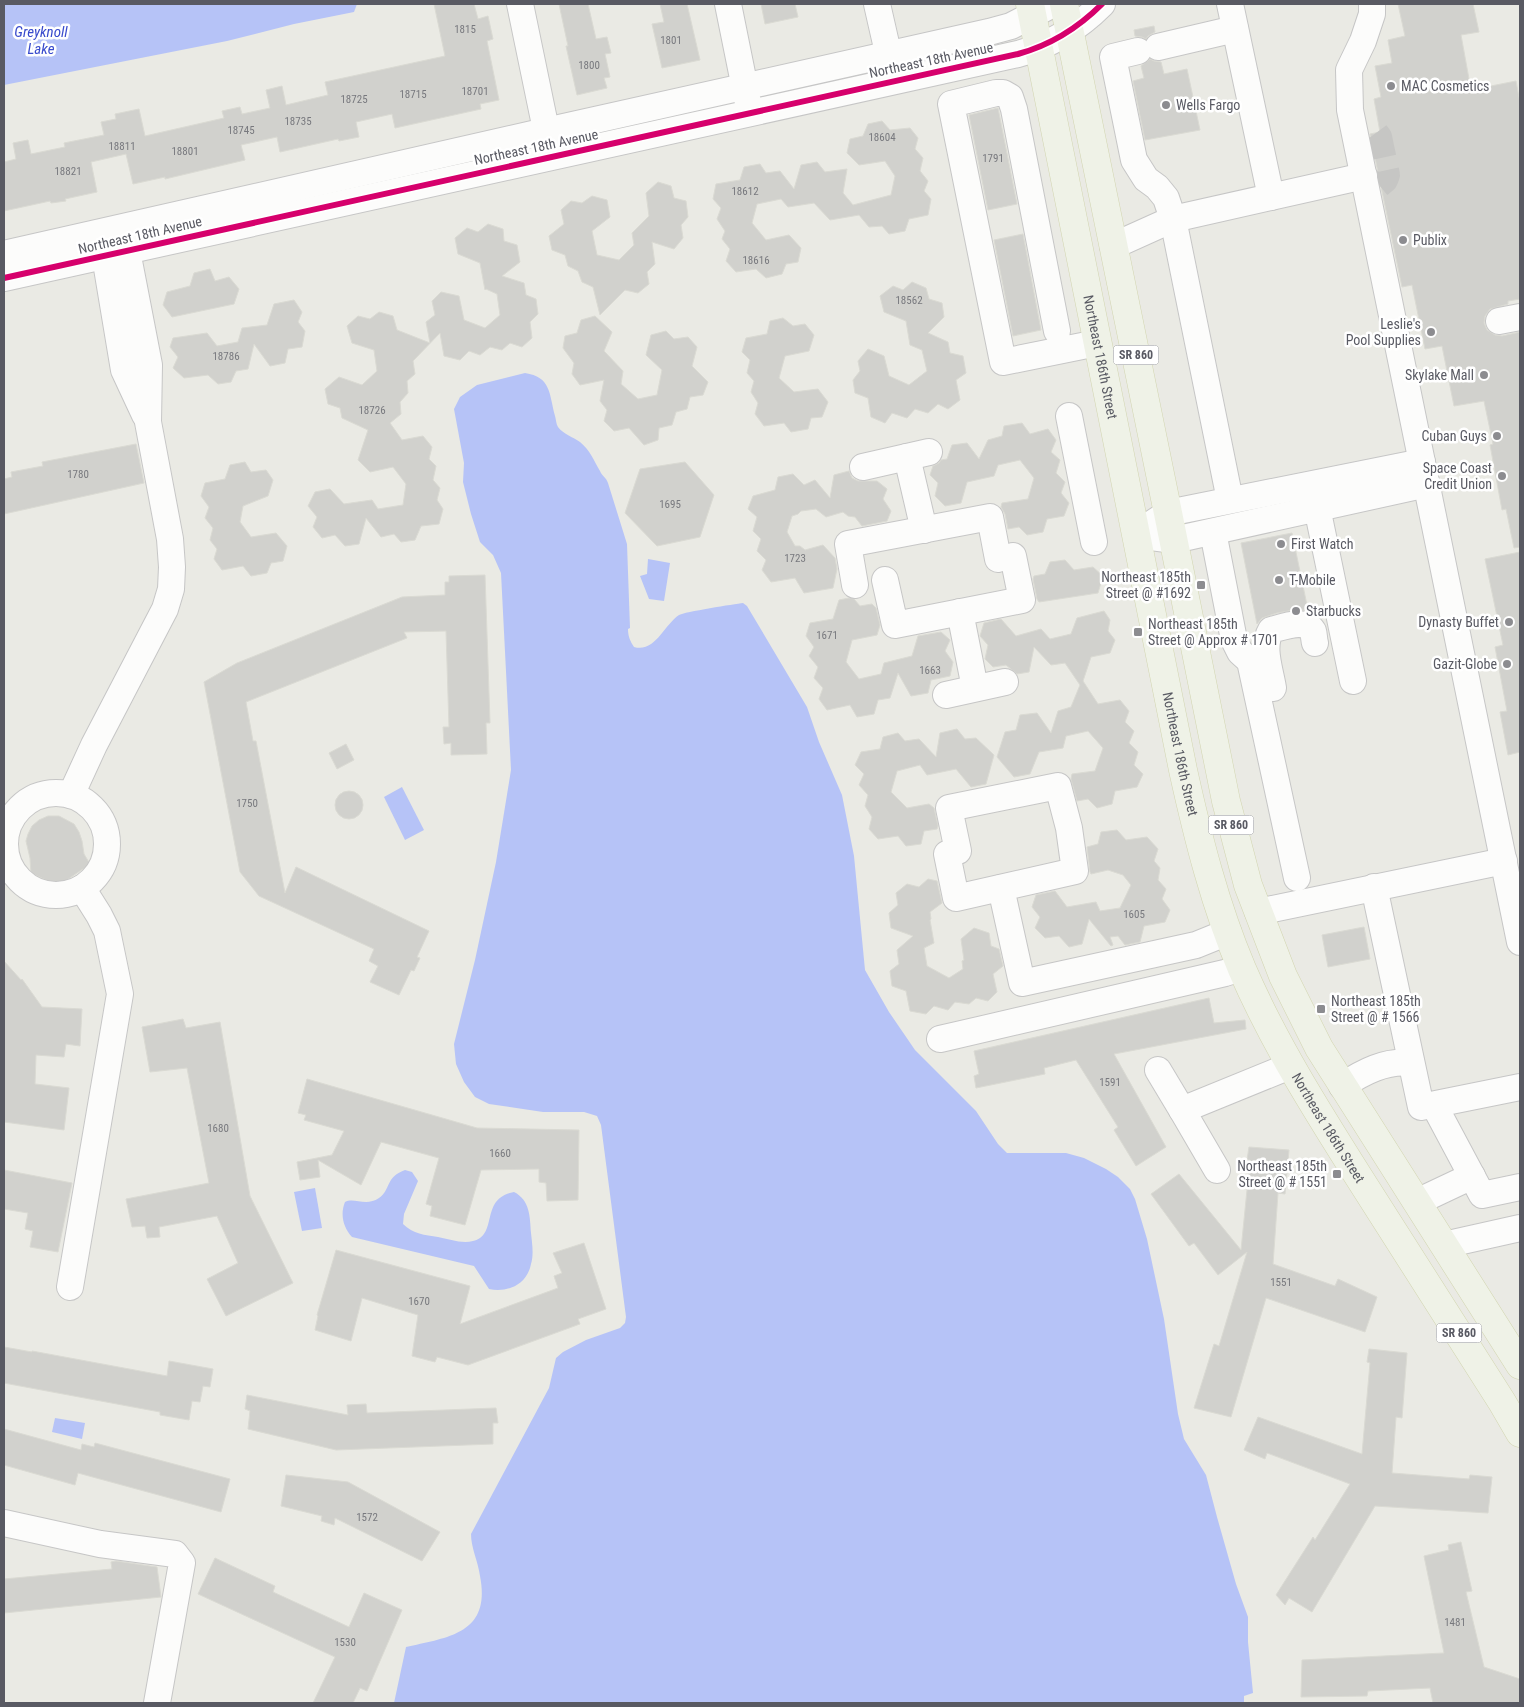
<svg xmlns="http://www.w3.org/2000/svg" width="1524" height="1707" font-family="'Roboto Condensed',sans-serif">
<style>
.water{fill:#b6c3f7}
.building{fill:#d1d1cd;stroke:#dadad3}
.lines{fill:none;stroke-linecap:round;stroke-linejoin:round}
.minor-tunnel{stroke:#c6c6c4;stroke-width:26;stroke-dasharray:26 13;stroke-linecap:butt}
.minor-casing{stroke:#c6c6c6;stroke-width:28}
.major-casing{stroke:#d2d5b0;stroke-width:29}
.minor{stroke:#fcfcfb;stroke-width:26}
.major{stroke:#eff2e7;stroke-width:28}
.cycleway-casing{stroke:#fff;stroke-width:9}
.cycleway{stroke:#d6006c;stroke-width:6}
.poi-dot{fill:#8c8c90;stroke:#fff;stroke-width:2}
.labels{text-anchor:middle;dominant-baseline:central;stroke-width:5;stroke-linejoin:round;paint-order:stroke}
.number-label{font-size:11px;fill:#78797e}
.shield{fill:#fff;stroke:#8b8c92;stroke-width:1}
.shield-label{font-size:12px;font-weight:bold;fill:#595a63}
.street-label{font-size:14px;fill:#595a63;stroke:#fff}
.poi-label{font-size:14px;fill:#595a63;stroke:#fff;text-anchor:start}
.water-label{font-size:15px;font-style:italic;fill:#384acc;stroke:#fff}
</style>
<rect width="100%" height="100%" fill="#eaeae4"/>
<g class="water">
<path d="M4 4H357L354 12 294 24 227 41 4 85Z"/>
<path d="M525 373C551 377 549 393 555 416 556 419 556 424 558 427 563 434 573 437 580 442 590 450 594 461 600 471 602 476 606 477 608 483L627 544 630 628 628 629C628 636 630 641 634 647 655 653 664 625 679 615 684 612 735 604 743 603L747 606 807 707 819 742 842 795 854 856 865 970 889 1012 915 1050 976 1111 998 1144 1007 1153H1066L1084 1158 1106 1169 1118 1177 1130 1189 1135 1199 1147 1239 1164 1319 1178 1414 1184 1439 1206 1475 1217 1517 1236 1584 1248 1617V1642L1253 1693 1244 1696V1703H394L406 1647C450 1637 491 1633 480 1576 478 1561 471 1548 471 1534L549 1388 556 1358 563 1352 586 1340 620 1328 625 1323 626 1317 601 1125 597 1116 584 1112H543L489 1104 475 1097 464 1082 456 1064 454 1044 475 960 496 862 511 770 501 573 493 555 480 542 471 514 463 482 464 463 454 409 460 397 477 385Z"/>
<path d="M648 559 670 563 664 601 649 599 640 576 647 574Z"/>
<path d="M402 787 424 830 405 840 384 797Z"/>
<path d="M405 1170 412 1172 418 1181 404 1214 403 1224C413 1234 425 1235 438 1237 449 1239 462 1244 473 1241 499 1235 479 1198 514 1192 530 1200 530 1217 531 1233 532 1243 534 1254 531 1264 527 1285 507 1293 489 1289L474 1266 352 1237C343 1227 340 1214 345 1202 354 1197 366 1207 379 1198 391 1190 385 1177 405 1170Z"/>
<path d="M315 1188 322 1228 302 1231 294 1192Z"/>
<path d="M55 1418 85 1423 82 1439 52 1432Z"/>
</g>
<g class="building">
<path d="M434 4H474L478 19 488 16 493 39 487 41 499 100 480 104 481 109 395 128 392 114 356 122 359 137 339 141 338 139 280 152 277 137 241 145 245 160 165 179V177L133 184 126 154 91 162 97 192 65 199 66 201 51 203 50 201 4 211V162L16 159 13 143 28 140 31 154 65 147 64 143 104 135 101 122 116 119 115 114 139 109 145 136 224 118 222 111 240 107 242 114 270 108 266 90 282 86 286 105 328 95 325 82 445 56Z"/>
<path d="M559 4H588L596 39 607 37 611 53 605 54 610 77 604 78 607 88 577 95 566 46H568Z"/>
<path d="M660 4H687L700 60 662 68 652 24 664 22Z"/>
<path d="M761 4H795L798 17 765 24Z"/>
<path d="M1398 4H1473L1479 32 1461 35 1471 90 1516 81 1520 103V299L1508 301V304L1490 309 1485 316 1484 323 1487 330 1495 335 1502 336 1520 332V547L1514 548 1506 509 1502 510 1490 445 1493 444 1484 401 1454 406 1442 346 1425 349 1412 285 1402 287 1370 134 1380 132 1374 99 1381 97 1375 66 1392 63 1388 40 1405 36Z"/>
<path d="M1154 26 1155 32 1148 36 1146 39 1142 37 1135 36 1134 30Z"/>
<path d="M1150 59 1154 61 1161 62 1164 74 1187 69 1200 130 1145 140 1133 81 1144 78 1141 66Z"/>
<path d="M998 108 1017 204 988 210 969 115Z"/>
<path d="M882 121 890 130 910 128 918 138 915 149 923 158 920 171 928 181 924 191 931 199 928 215 909 219 905 231 889 234 882 226 869 227 859 215 830 220 814 203 788 207 781 199 757 204 752 223 766 240 789 235 801 248 798 262 786 264 782 274 766 278 756 269 736 272 726 261 730 249 722 239 725 231 717 219 721 208 713 199 716 184 740 180 744 167 760 164 766 173 780 171 794 189 801 165 817 162 825 172 847 169 843 193 853 205 891 195 895 176 885 161 859 165 847 153 850 139 863 136 868 124Z"/>
<path d="M658 182 671 186 674 198 686 201 688 217 681 225 683 238 674 249 652 242 655 264 647 272 649 284 638 293 625 290 600 315 593 287 582 282 578 271 568 266 565 255 552 250 549 236 564 224 561 210 571 201 582 203 592 196 607 200 610 217 592 231 597 255 619 260 634 245 632 233 649 216 646 193Z"/>
<path d="M488 224 503 229 504 241 517 245 520 262 502 276 524 283 526 295 536 299 538 314 530 322 532 338 522 347 510 343 502 350 490 347 480 355 469 351 460 360 444 356 440 333 413 361 415 374 407 381 408 393 400 402 401 414 390 423 402 440 423 436 432 447 429 459 436 466 433 480 440 488 437 500 443 509 439 524 421 526 415 540 401 542 394 534 381 537 366 518 359 544 345 546 335 535 322 538 313 527 317 517 308 506 315 492 330 489 344 504 372 500 378 509 403 505 406 484 393 467 370 472 358 460 368 430 342 418 340 408 328 404 325 389 339 377 362 385 377 371 374 350 352 343 347 326 358 316 370 319 379 312 393 316 397 330 430 343 426 322 435 315 432 301 441 292 459 296 464 320 485 328 500 315 497 294 486 289 485 290 480 263 458 254 455 238 467 228 478 232Z"/>
<path d="M1023 234 1041 330 1013 336 994 240Z"/>
<path d="M210 269 215 281 229 277 239 289 234 304 172 317 163 305 167 292 190 286 194 273Z"/>
<path d="M912 282 926 288 929 299 942 303 944 317 928 333 948 342 950 353 963 356 966 373 956 380 960 400 948 409 938 404 928 413 915 409 907 418 892 413 885 423 871 417 868 398 855 393 853 380 860 371 858 361 868 349 884 356 889 376 909 385 927 371 922 350 910 345 906 321 884 312 880 296 893 286 903 290Z"/>
<path d="M294 300 302 312 298 322 305 331 302 347 288 349 285 363 270 366 254 344 248 369 236 371 231 382 218 384 208 375 184 378 173 368 178 357 170 347 173 338 207 333 217 346 238 342 242 328 267 325 274 304Z"/>
<path d="M595 316 612 332 604 351 623 371 621 384 638 399 657 395 662 370 646 355 651 335 666 331 674 339 688 337 697 347 692 366 708 382 703 395 690 397 687 409 676 412 672 425 659 428 658 440 644 445 629 428 614 431 604 421 607 410 600 401 604 380 580 385 572 374 574 363 563 348 565 336 577 333 581 320Z"/>
<path d="M783 318 793 326 805 324 814 335 809 351 785 356 779 378 794 392 818 389 828 402 822 417 811 418 808 429 791 432 784 423 764 426 755 414 758 403 751 392 754 381 747 373 750 360 742 352 746 338 767 334 770 321Z"/>
<path d="M1022 423 1030 434 1048 429 1056 440 1051 452 1060 460 1056 473 1065 482 1061 493 1069 503 1064 516 1047 519 1043 532 1027 535 1019 527 1008 529 1005 514 1001 507 1002 503 1028 499 1034 478 1020 460 998 465 994 476 967 482 961 503 945 506 935 496 938 483 930 475 933 466 939 463 941 460 947 459 952 445 967 443 979 459 988 440 1002 436 1004 426Z"/>
<path d="M136 444 144 483 4 514V479L12 477 11 472 43 466 42 462Z"/>
<path d="M245 462 251 472 266 470 273 480 268 496 243 506 240 522 251 537 276 533 287 546 283 561 271 563 267 573 251 576 243 566 222 570 214 559 217 549 210 540 213 528 205 518 209 507 201 496 205 483 225 479 230 465Z"/>
<path d="M685 462 714 495 700 537 657 546 625 513 640 469Z"/>
<path d="M849 471 852 478 858 481H877L887 489 883 499 891 511 887 521 862 526 855 517 848 516 843 512 826 517 816 509 801 511 798 514 792 516 787 532 795 546H800L805 550 823 545 835 558 837 569 833 588 804 593 795 578 771 582 762 570 766 560 757 551 761 539 753 531 757 517 748 509 753 496 775 490 778 477 793 474 804 485 815 480 830 498 834 475Z"/>
<path d="M1292 533 1308 610H1293L1277 613 1262 618 1257 624 1241 543Z"/>
<path d="M1520 552V752L1508 755 1500 712 1507 711 1495 647 1503 645 1485 559Z"/>
<path d="M1065 560 1074 570 1093 567 1103 576 1098 593 1039 602 1037 599 1033 579 1034 576 1045 574 1050 562Z"/>
<path d="M485 575 490 723H486L487 754 451 755V743L444 744 443 727H449L446 631 404 632 407 638 246 702 253 741H256L285 893 296 867 429 931 417 957 420 958 414 971 411 970 399 995 370 982 378 966 369 961 374 949 259 896 240 872 204 682 237 663 402 597 445 595V582H449V576Z"/>
<path d="M849 598 854 599 860 606 872 604 876 608 880 625 877 635 852 640 846 662 859 679 881 674 884 663 912 656 918 636 941 632 950 640 945 651 953 662 950 676 931 680 928 693 911 696 898 673 890 698 878 700 874 714 857 717 850 705 827 710 819 699 823 688 814 678 818 667 809 656 814 647 806 636 810 623 833 619 839 600Z"/>
<path d="M1104 611 1110 620 1108 631 1115 640 1110 653 1091 657 1083 681 1098 704 1120 700 1129 711 1125 722 1134 731 1129 743 1138 752 1134 765 1143 774 1137 787 1115 791 1112 804 1097 808 1088 799 1077 801 1071 779 1072 774 1095 771 1103 748 1088 731 1066 736 1063 748 1039 752 1030 774 1014 777 997 757 1005 732 1016 730 1020 715 1037 713 1051 733 1058 711 1071 707 1080 685 1065 663 1051 665 1034 647 1029 672 1017 674 1006 665 993 667 985 659 988 645 980 636 984 623 1001 619 1016 636 1041 629 1050 639 1071 634 1077 618Z"/>
<path d="M957 729 965 739 976 738 994 755 986 784 971 787 956 769 927 775 920 765 897 771 891 792 907 808 929 804 934 808 938 826 937 829 924 831 921 844 906 846 898 836 878 839 869 829 872 817 865 806 868 795 859 785 864 774 855 765 861 752 880 749 883 737 898 733 905 741 919 739 936 757 940 733Z"/>
<path d="M346 744 354 760 337 769 329 753Z"/>
<circle cx="349" cy="805" r="14"/>
<path d="M48 816H59L74 824 79 832 82 841 84 854 90 864 64 882 48 881 31 873 30 858 26 841 28 834 32 826 39 820Z"/>
<path d="M1117 830 1126 840 1147 837 1158 849 1154 861 1160 868 1158 880 1166 889 1162 899 1170 910 1165 922 1144 926 1140 942 1125 945 1118 936 1110 937 1113 945 1111 946 1089 919 1082 944 1069 947 1059 936 1045 938 1035 928 1040 917 1032 907 1036 895 1055 891 1067 907 1096 902 1100 911 1120 908 1131 885 1123 875 1108 870 1091 874 1090 872 1087 847 1098 844 1101 832Z"/>
<path d="M928 879 937 881 942 903 930 912 931 919 930 920 934 943 924 948 927 966 949 978 963 969 962 961 964 960 961 939 974 928 989 933 991 946 999 949 1003 966 993 974 997 992 988 1001 976 998 969 1004 955 1002 948 1010 934 1006 926 1014 910 1011 906 991 892 986 890 971 899 964 897 950 913 936 891 928 889 913 898 905 896 893 907 884 919 887Z"/>
<path d="M1364 927 1370 959 1328 967 1322 935Z"/>
<path d="M4 961 21 980 22 979 42 1007 82 1009 80 1046 66 1044 64 1057 36 1055 35 1084 69 1088 64 1130 4 1122Z"/>
<path d="M1209 998 1214 1023 1245 1020 1246 1029 1114 1054 1166 1147 1136 1166 1114 1130 1118 1127 1076 1060 1044 1068 1045 1074 976 1088 974 1076 979 1074 974 1051Z"/>
<path d="M183 1019 186 1028 220 1022 250 1196 293 1283 226 1316 207 1279 238 1263 217 1216 159 1227 160 1237 147 1238 145 1226 132 1227 126 1199 209 1183 187 1068 150 1072 142 1027Z"/>
<path d="M307 1079 477 1128 579 1130 578 1200 547 1201 546 1183 539 1182V1169L481 1170 465 1225 430 1216 432 1206 426 1204 439 1158 381 1142 361 1185 318 1160 320 1177 300 1180 297 1162 332 1155 344 1131 304 1120 306 1115 298 1113Z"/>
<path d="M1249 1147 1289 1150 1285 1194 1278 1193 1273 1264 1335 1286 1338 1279 1377 1297 1365 1332 1266 1298 1231 1417 1194 1408 1214 1344 1219 1346 1247 1252 1218 1275 1194 1243 1189 1246 1151 1194 1179 1174 1241 1250 1250 1160H1247Z"/>
<path d="M4 1170 72 1183 58 1252 30 1247 33 1231 25 1229 28 1213 4 1209Z"/>
<path d="M584 1243 606 1309 578 1319 580 1324 468 1365 437 1357 435 1362 412 1356 418 1315 362 1298 351 1341 315 1330 318 1316 317 1315 336 1250 470 1286 460 1324 558 1288 554 1276 562 1273 553 1253Z"/>
<path d="M4 1347 32 1352V1351L167 1376 169 1361 213 1369 210 1387 203 1386 200 1402 192 1401 189 1420 160 1415V1412L4 1383Z"/>
<path d="M1369 1349 1407 1353 1402 1418 1396 1417 1392 1473 1469 1479 1470 1475 1492 1477 1488 1513 1375 1506 1312 1612 1289 1598 1285 1605 1276 1595 1313 1537 1315 1540 1350 1484 1267 1453 1265 1459 1244 1450 1258 1417 1362 1454 1370 1363 1367 1362Z"/>
<path d="M247 1395 348 1415 347 1405 366 1404 367 1413 496 1408 498 1423H493V1444L336 1450 248 1429 250 1411 245 1409Z"/>
<path d="M4 1429 81 1450 82 1444 94 1447 95 1443 230 1479 221 1512 78 1473 75 1485 4 1465Z"/>
<path d="M286 1475 348 1482 440 1532 422 1561 335 1518 334 1525 321 1521 322 1516 281 1506Z"/>
<path d="M1461 1542 1472 1591 1466 1592 1484 1667 1520 1679V1703H1433L1430 1688 1368 1691 1367 1696 1301 1697 1302 1660 1444 1653 1424 1556 1449 1550 1448 1545Z"/>
<path d="M215 1558 275 1586 273 1592 349 1627 364 1593 402 1610 367 1691 360 1688 353 1703H313L335 1657 198 1594Z"/>
<path d="M116 1561 157 1567 161 1597 4 1613V1579L112 1569 111 1562Z"/>
</g>
<g class="lines">
<path class="minor-tunnel" d="M1376 133 1379 137 1387 175 1385 180 1379 185"/>
<g class="minor-casing">
<g id="minor">
<path d="M520 4 550 149"/>
<path d="M728 4 748 103"/>
<path d="M877 4 892 70"/>
<path d="M1230 4 1271 197"/>
<path d="M1372 4V14L1363 41 1349 70 1350 110 1520 942"/>
<path d="M1158 47 1235 29"/>
<path d="M1138 51 1113 57 1134 160 1146 179 1157 187 1166 198 1173 219 1230 500"/>
<path d="M108 238 105 256 124 370 145 415"/>
<path d="M1113 246 1173 219 1364 176"/>
<path d="M4 254 546 131 989 32 1011 26 1053 4"/>
<path d="M4 278 1018 54C1051 45 1078 28 1102 4"/>
<path d="M1499 321 1520 317"/>
<path d="M1057 331 1014 109 1010 97 1003 93H996L951 104 1003 362 1097 343"/>
<path d="M1069 416 1094 542"/>
<path d="M907 457 924 530"/>
<path d="M863 467 929 452"/>
<path d="M1314 493 1353 681"/>
<path d="M1213 532 1234 640 1240 652 1250 661 1297 878"/>
<path d="M1136 534 1168 513 1422 462"/>
<path d="M1151 537 1174 540 1427 484"/>
<path d="M885 580 895 625 1022 600 1013 556"/>
<path d="M855 585 848 544 990 517 998 559"/>
<path d="M960 612 975 688"/>
<path d="M1273 688C1270 669 1261 647 1271 630 1283 627 1305 618 1313 631 1314 634 1314 640 1315 643"/>
<path d="M946 695 1005 682"/>
<circle cx="56" cy="844" r="51"/>
<path d="M71 795 94 745 165 609 171 589 172 567 170 539 148 422 149 365 127 251 116 238"/>
<path d="M947 854 956 898 1075 871 1069 828 1058 786 949 808 958 851"/>
<path d="M1374 887 1421 1107 1520 1087"/>
<path d="M1001 888 1022 983 1196 945 1228 932"/>
<path d="M1258 912 1504 861"/>
<path d="M940 1039 1225 973 1241 968"/>
<path d="M1158 1070 1182 1110"/>
<path d="M1342 1086C1363 1072 1386 1060 1411 1063"/>
<path d="M1434 1105 1482 1195 1520 1187"/>
<path d="M1217 1170 1182 1110 1290 1066"/>
<path d="M1417 1202 1472 1176"/>
<path d="M1444 1245 1520 1228"/>
<path d="M70 1287 120 994 107 931 99 915 82 888"/>
<path d="M4 1523 100 1544 175 1554 182 1563 157 1703"/>
</g>
</g>
<g class="major-casing">
<g id="major">
<path id="s1" d="M1030 4 1183 770C1198 838 1215 905 1242 969 1274 1043 1317 1111 1360 1179 1407 1253 1455 1327 1502 1402L1520 1433"/>
<path d="M1064 4 1168 513 1226 801 1248 885 1283 976 1319 1048 1520 1365"/>
</g>
</g>
<use href="#minor" class="minor"/>
<use href="#major" class="major"/>
<g class="cycleway-casing">
<path id="cycleway" d="M4 278 1018 54C1051 45 1078 28 1102 4"/>
</g>
<use href="#cycleway" class="cycleway"/>
</g>
<g class="poi-dot">
<circle cx="1391" cy="86" r="5"/>
<circle cx="1166" cy="105" r="5"/>
<circle cx="1403" cy="240" r="5"/>
<circle cx="1431" cy="332" r="5"/>
<circle cx="1484" cy="375" r="5"/>
<circle cx="1497" cy="436" r="5"/>
<circle cx="1502" cy="476" r="5"/>
<circle cx="1281" cy="544" r="5"/>
<circle cx="1279" cy="580" r="5"/>
<rect x="1196" y="580" width="10" height="10" rx="2.5"/>
<circle cx="1296" cy="611" r="5"/>
<circle cx="1509" cy="622" r="5"/>
<rect x="1133" y="627" width="10" height="10" rx="2.5"/>
<circle cx="1507" cy="664" r="5"/>
<rect x="1316" y="1004" width="10" height="10" rx="2.5"/>
<rect x="1332" y="1169" width="10" height="10" rx="2.5"/>
</g>
<g class="labels">
<g class="number-label">
<text x="465" y="29">1815</text>
<text x="671" y="40">1801</text>
<text x="589" y="65">1800</text>
<text x="475" y="91">18701</text>
<text x="413" y="94">18715</text>
<text x="354" y="99">18725</text>
<text x="298" y="121">18735</text>
<text x="241" y="130">18745</text>
<text x="882" y="137">18604</text>
<text x="122" y="146">18811</text>
<text x="185" y="151">18801</text>
<text x="993" y="158">1791</text>
<text x="68" y="171">18821</text>
<text x="745" y="191">18612</text>
<text x="756" y="260">18616</text>
<text x="909" y="300">18562</text>
<text x="226" y="356">18786</text>
<text x="372" y="410">18726</text>
<text x="78" y="474">1780</text>
<text x="670" y="504">1695</text>
<text x="795" y="558">1723</text>
<text x="827" y="635">1671</text>
<text x="930" y="670">1663</text>
<text x="247" y="803">1750</text>
<text x="1134" y="914">1605</text>
<text x="1110" y="1082">1591</text>
<text x="218" y="1128">1680</text>
<text x="500" y="1153">1660</text>
<text x="1281" y="1282">1551</text>
<text x="419" y="1301">1670</text>
<text x="367" y="1517">1572</text>
<text x="1455" y="1622">1481</text>
<text x="345" y="1642">1530</text>
</g>
<g class="shield">
<rect x="1113.5" y="345.5" width="45" height="19" rx="4"/>
<rect x="1208.5" y="815.5" width="45" height="19" rx="4"/>
<rect x="1436.5" y="1323.5" width="45" height="19" rx="4"/>
</g>
<g class="shield-label">
<text x="1136" y="355">SR 860</text>
<text x="1231" y="825">SR 860</text>
<text x="1459" y="1333">SR 860</text>
</g>
<g class="street-label">
<text transform="translate(931 60) rotate(-12)">Northeast 18th Avenue</text>
<text transform="translate(536 147) rotate(-12)">Northeast 18th Avenue</text>
<text transform="translate(140 235) rotate(-13)">Northeast 18th Avenue</text>
<text stroke="none"><textPath href="#s1" startOffset="360">Northeast 186th Street</textPath></text>
<text stroke="none"><textPath href="#s1" startOffset="765">Northeast 186th Street</textPath></text>
<text stroke="none"><textPath href="#s1" startOffset="1170">Northeast 186th Street</textPath></text>
</g>
<g class="poi-label">
<text x="1401" y="86">MAC Cosmetics</text>
<text x="1176" y="105">Wells Fargo</text>
<text x="1413" y="240">Publix</text>
<text x="1421" y="324" text-anchor="end">Leslie's<tspan x="1421" dy="16">Pool Supplies</tspan></text>
<text x="1474" y="375" text-anchor="end">Skylake Mall</text>
<text x="1487" y="436" text-anchor="end">Cuban Guys</text>
<text x="1492" y="468" text-anchor="end">Space Coast<tspan x="1492" dy="16">Credit Union</tspan></text>
<text x="1291" y="544">First Watch</text>
<text x="1191" y="577" text-anchor="end">Northeast 185th<tspan x="1191" dy="16">Street @ #1692</tspan></text>
<text x="1289" y="580">T-Mobile</text>
<text x="1306" y="611">Starbucks</text>
<text x="1499" y="622" text-anchor="end">Dynasty Buffet</text>
<text x="1148" y="624">Northeast 185th<tspan x="1148" dy="16">Street @ Approx # 1701</tspan></text>
<text x="1497" y="664" text-anchor="end">Gazit-Globe</text>
<text x="1331" y="1001">Northeast 185th<tspan x="1331" dy="16">Street @ # 1566</tspan></text>
<text x="1327" y="1166" text-anchor="end">Northeast 185th<tspan x="1327" dy="16">Street @ # 1551</tspan></text>
</g>
<g class="water-label">
<text x="41" y="32">Greyknoll<tspan x="41" dy="17">Lake</tspan></text>
</g>
</g>
<rect width="1524" height="1707" fill="none" stroke="#595a63" stroke-width="10"/>
</svg>
